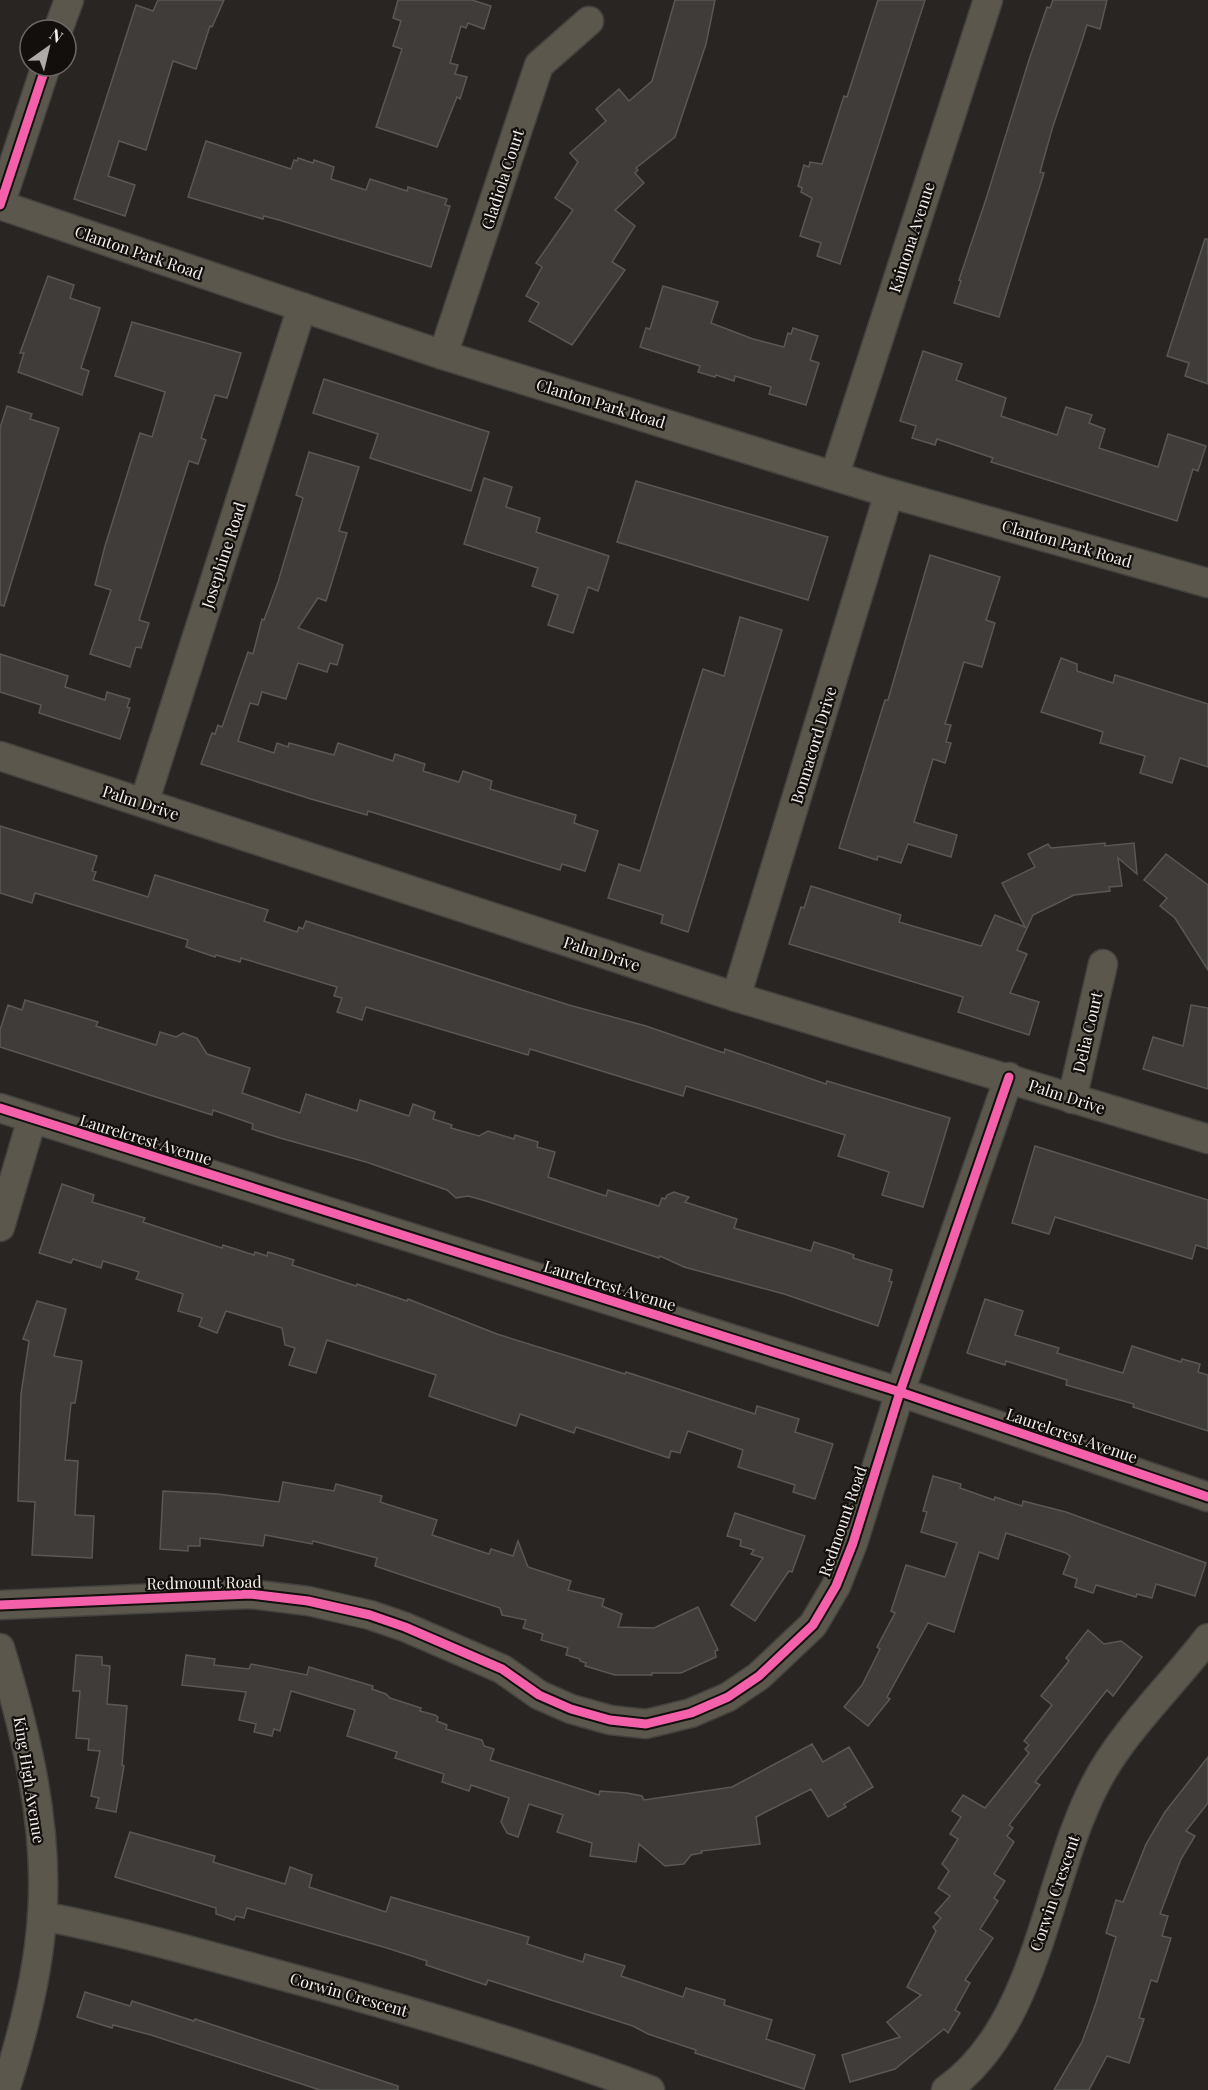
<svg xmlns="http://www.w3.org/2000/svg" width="1208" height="2090" font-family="'Playfair Display',serif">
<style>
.building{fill:#403c3a;stroke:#5a5855;stroke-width:1.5}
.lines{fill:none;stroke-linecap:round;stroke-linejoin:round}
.minor-casing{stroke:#44423f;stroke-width:31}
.minor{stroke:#5b574c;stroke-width:28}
.cycleway-casing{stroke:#120f0c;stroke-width:13}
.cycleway{stroke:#f560ab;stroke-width:9}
.labels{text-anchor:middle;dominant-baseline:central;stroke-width:4.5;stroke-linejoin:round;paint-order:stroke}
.street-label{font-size:16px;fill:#f6f1ee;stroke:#120f0c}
</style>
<rect width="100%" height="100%" fill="#282522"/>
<g class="building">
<path d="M158 0H224L212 27 210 26 196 69 173 61 146 150 119 141 108 176 135 185 125 216 74 199 136 5 153 11Z"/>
<path d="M398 0H472L491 6 484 29 468 23 466 28 461 26 450 63 458 65 455 74 467 77 460 99 457 97 437 147 376 127 402 49 393 46 401 21 393 18Z"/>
<path d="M675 0H715L706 44 675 137 636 168 638 170 635 173 644 183 615 210 635 226 612 262 625 270 572 345 529 321 539 303 526 296 542 267 536 263 573 210 555 198 578 162 570 153 606 121 596 109 619 89 629 101 652 81Z"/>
<path d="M878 0H925L840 264 817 256 821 243 800 236 812 198 801 192 802 188 798 186 804 165 809 167 810 162 822 164 844 96 847 97Z"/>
<path d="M1053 0H1107L1100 29 1087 25 1080 47 1053 126 1040 172 1044 173 999 317 954 303 961 281 959 280 986 199 1029 60 1047 7 1050 8Z"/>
<path d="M206 141 291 169 294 160 297 161 298 158 313 163 314 160 334 167 331 179 366 190 370 179 407 191 408 187 447 199 445 205 450 206 431 267 279 220 264 216 263 219 188 197Z"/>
<path d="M1205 239H1208V384L1185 376 1189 363 1167 356Z"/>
<path d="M48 276 74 285 70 298 100 308 81 368 89 371 82 395 18 372 24 353H20Z"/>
<path d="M663 286 718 302 711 323 753 339 784 347 788 333 791 334 793 328 818 336 810 360 819 363 806 405 769 394 771 387 735 376 734 381 716 375 715 377 698 372 700 366 640 347 646 328 650 329Z"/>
<path d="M132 322 241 353 227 398 215 395 201 438 206 440 198 464 189 461 139 620 149 623 141 648 136 647 130 667 90 654 111 590 95 585 105 546 140 433 152 437 165 392 115 376Z"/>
<path d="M923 351 962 364 956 380 1006 398 1001 416 1057 435 1066 407 1092 415 1089 423 1105 429 1099 448 1158 467 1168 434 1206 446 1198 471 1193 469 1177 521 991 462 993 458 937 439 935 445 912 438 916 426 900 421Z"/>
<path d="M324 379 489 432 471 491 370 458 378 434 313 413Z"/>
<path d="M7 406 32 414 30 419 59 428 4 606 0 605V428Z"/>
<path d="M309 452 359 467 339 531 347 533 326 601 318 598 298 628 343 645 337 665 330 663 327 672 298 663 286 699 262 692 258 705 250 703 238 741 274 753 277 743 288 747 289 743 334 755 338 743 393 761 395 754 425 764 423 771 459 782 463 771 492 781 490 789 576 815 574 823 598 831 585 871 562 864 560 870 368 811 367 815 311 799 201 764 212 733 215 734 218 725 222 727 248 652 253 654 262 619 264 620 278 582 303 498 296 495Z"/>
<path d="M484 478 512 487 506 507 540 518 536 532 609 556 598 591 588 587 573 633 548 625 558 595 532 586 538 568 464 544Z"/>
<path d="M636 481 828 537 808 600 617 542Z"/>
<path d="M930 555 1000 577 986 620 995 623 982 667 964 662 945 724 951 725 946 742 951 743 945 763 933 759 914 822 957 835 951 857 908 844 901 863 878 856 877 860 839 848 885 700H888Z"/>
<path d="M740 617 782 630 688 932 661 923 663 915 608 898 619 864 640 871 703 669 724 676Z"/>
<path d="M0 654 68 676 65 687 105 700 107 692 130 699 127 707 130 708 120 739 39 713 41 705 0 692Z"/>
<path d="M1061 658 1077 664V671L1113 683 1115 675 1208 704V767L1180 758 1172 783 1140 773 1145 756 1100 743 1103 732 1041 712Z"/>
<path d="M0 826 97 856 92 871 96 872 93 880 113 886 148 897 155 875 268 910 264 921 297 932 299 927 303 929 306 921 569 1005 646 1026 724 1053 725 1049 826 1084 827 1081 950 1118 923 1207 882 1195 889 1172 838 1156 845 1135 686 1086 683 1096 530 1049 528 1055 366 1007 362 1020 337 1012 342 998 334 996 337 987 241 958 240 962 216 955 215 957 186 947 188 940 35 893 32 903 0 893Z"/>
<path d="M1105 843V846L1134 843 1137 874 1118 858 1122 886 1109 887 1110 891 1074 895 1033 915 1017 950 1027 954 1010 993 1039 1002 1029 1035 958 1012 963 997 789 944 801 907 804 908 811 886 901 915 899 922 981 946 995 915 1025 927 1002 883 1035 867 1028 854 1048 844 1051 848Z"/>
<path d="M1166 854 1208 885V970L1175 918 1160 906 1167 898 1144 880Z"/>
<path d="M25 1000 98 1022 96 1026 156 1045 160 1032 176 1037 183 1033 197 1038 207 1054 250 1068 242 1093 300 1113 306 1094 357 1111 360 1100 409 1116 413 1104 435 1112 433 1119 452 1125 451 1128 479 1136 488 1131 514 1139 515 1135 538 1142 537 1147 555 1152 548 1177 606 1196 608 1190 659 1206 662 1198 665 1199 667 1195 674 1192 689 1197 685 1202 737 1219 734 1228 811 1251 814 1242 849 1253 854 1255 853 1258 892 1270 889 1281 892 1282 878 1326 784 1294 684 1267 660 1256 659 1258 486 1201 468 1196 456 1198 447 1190 366 1162 280 1138 252 1129 253 1124 213 1110 212 1115 0 1047V1030L8 1005 22 1010Z"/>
<path d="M1191 1005 1208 1008V1089L1143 1069 1153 1037 1183 1046Z"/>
<path d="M1035 1146 1208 1200V1249L1196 1245 1192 1259 1055 1217 1049 1234 1012 1223Z"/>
<path d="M62 1184 94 1195 92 1202 145 1218 143 1222 222 1248 223 1245 254 1255 255 1252 267 1256 268 1252 294 1260 292 1265 356 1286 357 1284 407 1301 408 1299 497 1334 625 1374 626 1372 755 1414 757 1406 799 1419 795 1432 833 1444 815 1499 793 1492 795 1485 738 1467 743 1450 688 1431 680 1453 671 1451 669 1458 576 1427 574 1433 520 1414 516 1426 429 1396 436 1375 327 1340 316 1373 289 1365 295 1348 285 1345 282 1328 226 1311 217 1333 199 1326 202 1318 178 1311 183 1294 136 1279 139 1272 103 1261 101 1268 73 1259 71 1263 39 1253Z"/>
<path d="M985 1299 1023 1311 1015 1335 1059 1348 1057 1353 1123 1373 1132 1346 1181 1362 1182 1359 1200 1364 1198 1372 1208 1375V1431L1133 1407 1134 1404 1066 1385 1067 1380 1006 1361 1005 1365 967 1353Z"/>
<path d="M37 1301 66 1309 54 1356 82 1361 75 1403H71L65 1460 78 1461 75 1515 94 1516 92 1558 32 1555 35 1502 18 1501 21 1394 29 1341 23 1339Z"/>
<path d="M933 1476 961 1484 960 1488 994 1500 995 1497 1022 1506 1023 1501 1066 1512 1206 1563 1195 1596 1156 1584 1152 1598 1137 1594 1136 1597 1096 1585 1093 1593 1075 1587 1077 1579 1063 1574 1070 1556 1066 1553 1006 1533 998 1559 979 1552 954 1632 928 1623 887 1697 890 1699 868 1726 844 1707 862 1685 880 1649 877 1647 895 1613 891 1611 906 1565 945 1577 957 1543 921 1532 927 1512 923 1511Z"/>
<path d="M283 1482 334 1491 336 1484 382 1496 380 1502 437 1520 432 1535 489 1554 491 1549 513 1556 518 1541 528 1567 571 1581 568 1590 604 1599 602 1606 622 1614 618 1627 654 1628 698 1607 718 1650 715 1651 716 1657 681 1673H652V1675H615L585 1666 586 1663 580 1661V1659L566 1655 568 1648 541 1640 543 1634 523 1628 526 1620 502 1615 500 1608 375 1566 377 1558 313 1541 312 1544 265 1535 263 1546 200 1538V1546H188V1551L160 1549 163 1491 218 1494 279 1502Z"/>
<path d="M735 1513 805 1536 792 1572 789 1571 755 1621 731 1605 763 1558 751 1554 754 1550 740 1546 741 1540 727 1536Z"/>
<path d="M1088 1630 1104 1644 1121 1641 1142 1657 1113 1696 1107 1690 1035 1782 1040 1785 1009 1825 1013 1828 1007 1836 1014 1842 994 1874 1005 1881 994 1898 998 1901 980 1929 993 1938 965 1980 970 1983 955 2010 960 2013 948 2033 944 2029 895 2069 850 2082 842 2055 900 2037 887 2022 921 1995 907 1987 936 1931 933 1927 941 1918 935 1913 950 1896 938 1888 949 1871 942 1864 958 1839 950 1834 961 1817 952 1811 963 1795 985 1808 1029 1753 1025 1749 1029 1745 1024 1741 1052 1705 1041 1696 1069 1661 1066 1658Z"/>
<path d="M76 1655 102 1657V1665L110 1666 107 1704 127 1706 122 1765 124 1766 116 1812 96 1808 99 1798 91 1796 100 1751 88 1750 89 1739 76 1738 80 1691H73Z"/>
<path d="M186 1655 215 1659 214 1665 249 1669 251 1664 307 1675 309 1667 373 1686 372 1689 386 1694 390 1698 421 1708 420 1711 435 1715 438 1717 437 1721 447 1725 446 1729 482 1740 484 1746 494 1749 490 1760 599 1795 600 1791 627 1793 642 1796 644 1800 732 1787 812 1744 823 1762 849 1747 873 1787 844 1804 846 1807 828 1817 811 1789 756 1817 760 1844 701 1851 702 1853 691 1855 684 1864 665 1866 639 1844 636 1862 590 1856 592 1843 557 1832 563 1815 529 1804 518 1837 507 1833 501 1822 509 1798 471 1785 469 1791 442 1782 444 1774 395 1758 397 1752 347 1736 355 1710 291 1691 280 1731 274 1729 272 1736 254 1732 256 1724 239 1720 246 1692 182 1685Z"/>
<path d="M1208 1757V1803L1186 1831 1195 1836 1181 1859 1160 1914 1168 1916 1162 1936 1171 1938 1157 1982 1151 1980 1139 2018 1144 2019 1129 2063 1107 2056 1089 2090H1054L1082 2042 1096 2003 1116 1937 1106 1933 1116 1900 1123 1902 1146 1844 1165 1812Z"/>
<path d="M130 1832 215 1856 213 1862 285 1884 290 1867 312 1875 309 1887 386 1912 391 1897 529 1937 527 1944 583 1962 585 1954 625 1966 621 1976 683 1997 686 1988 725 2000 724 2005 772 2020 766 2039 815 2055 804 2089 695 2053 696 2050 648 2034 633 2026 488 1980 486 1985 426 1965 427 1961 387 1948 247 1908 244 1918 236 1916 234 1920 216 1914V1908L115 1877Z"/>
<path d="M85 1992 130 2006 132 2001 194 2021 195 2019 398 2086V2090H320L151 2035 113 2025 112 2028 77 2017Z"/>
</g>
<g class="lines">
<g class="minor-casing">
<g id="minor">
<path d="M58 30 69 0"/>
<path d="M0 205 443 355 889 493 1208 583"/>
<path d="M0 205 46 66"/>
<path d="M443 355 539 65 589 21"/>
<path d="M835 474 988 0"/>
<path d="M0 756 736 997 1208 1139"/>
<path d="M144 803 302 307"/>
<path d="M736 997 889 493"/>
<path d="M1072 1099 1103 964"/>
<path d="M0 1108 900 1392 1208 1497"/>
<path d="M0 1227 32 1119"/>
<path d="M0 1605 250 1594 308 1601 370 1615 405 1627 502 1669 539 1695 571 1709 610 1720 646 1724 691 1713 728 1697 759 1676 813 1625 836 1586 853 1543 900 1392 1009 1077"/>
<path d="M0 1648C26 1733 49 1826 42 1917 38 1976 23 2034 5 2090"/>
<path d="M42 1916C120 1931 196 1952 272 1973 399 2007 527 2044 650 2090"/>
<path d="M946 2090C1039 2025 1046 1877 1096 1783 1122 1732 1173 1684 1208 1638"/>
</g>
</g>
<use href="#minor" class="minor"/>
<g class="cycleway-casing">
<g id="cycleway">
<path d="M0 205 46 66"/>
<path d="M0 1108 900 1392 1208 1497"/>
<path d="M0 1605 250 1594 308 1601 370 1615 405 1627 502 1669 539 1695 571 1709 610 1720 646 1724 691 1713 728 1697 759 1676 813 1625 836 1586 853 1543 900 1392 1009 1077"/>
</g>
</g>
<use href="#cycleway" class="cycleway"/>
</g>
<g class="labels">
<g class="street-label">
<text transform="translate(502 179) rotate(-72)">Gladiola Court</text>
<text transform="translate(911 237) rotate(-72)">Kainona Avenue</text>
<text transform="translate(139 252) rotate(19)">Clanton Park Road</text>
<text transform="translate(601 403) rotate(17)">Clanton Park Road</text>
<text transform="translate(1067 543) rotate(16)">Clanton Park Road</text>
<text transform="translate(223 555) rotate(-72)">Josephine Road</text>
<text transform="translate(813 745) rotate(-73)">Bonnacord Drive</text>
<text transform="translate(141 802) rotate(18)">Palm Drive</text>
<text transform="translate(602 953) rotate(18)">Palm Drive</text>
<text transform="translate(1087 1032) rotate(-77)">Delia Court</text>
<text transform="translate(1067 1096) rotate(18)">Palm Drive</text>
<text transform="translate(146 1139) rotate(17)">Laurelcrest Avenue</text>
<text transform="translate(610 1285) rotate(17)">Laurelcrest Avenue</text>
<text transform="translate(1072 1435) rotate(19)">Laurelcrest Avenue</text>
<text transform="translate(842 1521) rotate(-71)">Redmount Road</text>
<text transform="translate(204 1582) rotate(-1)">Redmount Road</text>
<text transform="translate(30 1780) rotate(81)">King High Avenue</text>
<text transform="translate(1054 1893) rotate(-71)">Corwin Crescent</text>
<text transform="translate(349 1994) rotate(16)">Corwin Crescent</text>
</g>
</g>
<g transform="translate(48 48) rotate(34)"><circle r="28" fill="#120f0c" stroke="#6d6966" stroke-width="1.5"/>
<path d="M0-4.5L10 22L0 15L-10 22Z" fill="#aeaaa7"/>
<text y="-9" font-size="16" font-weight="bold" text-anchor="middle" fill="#f6f1ee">N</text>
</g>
</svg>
